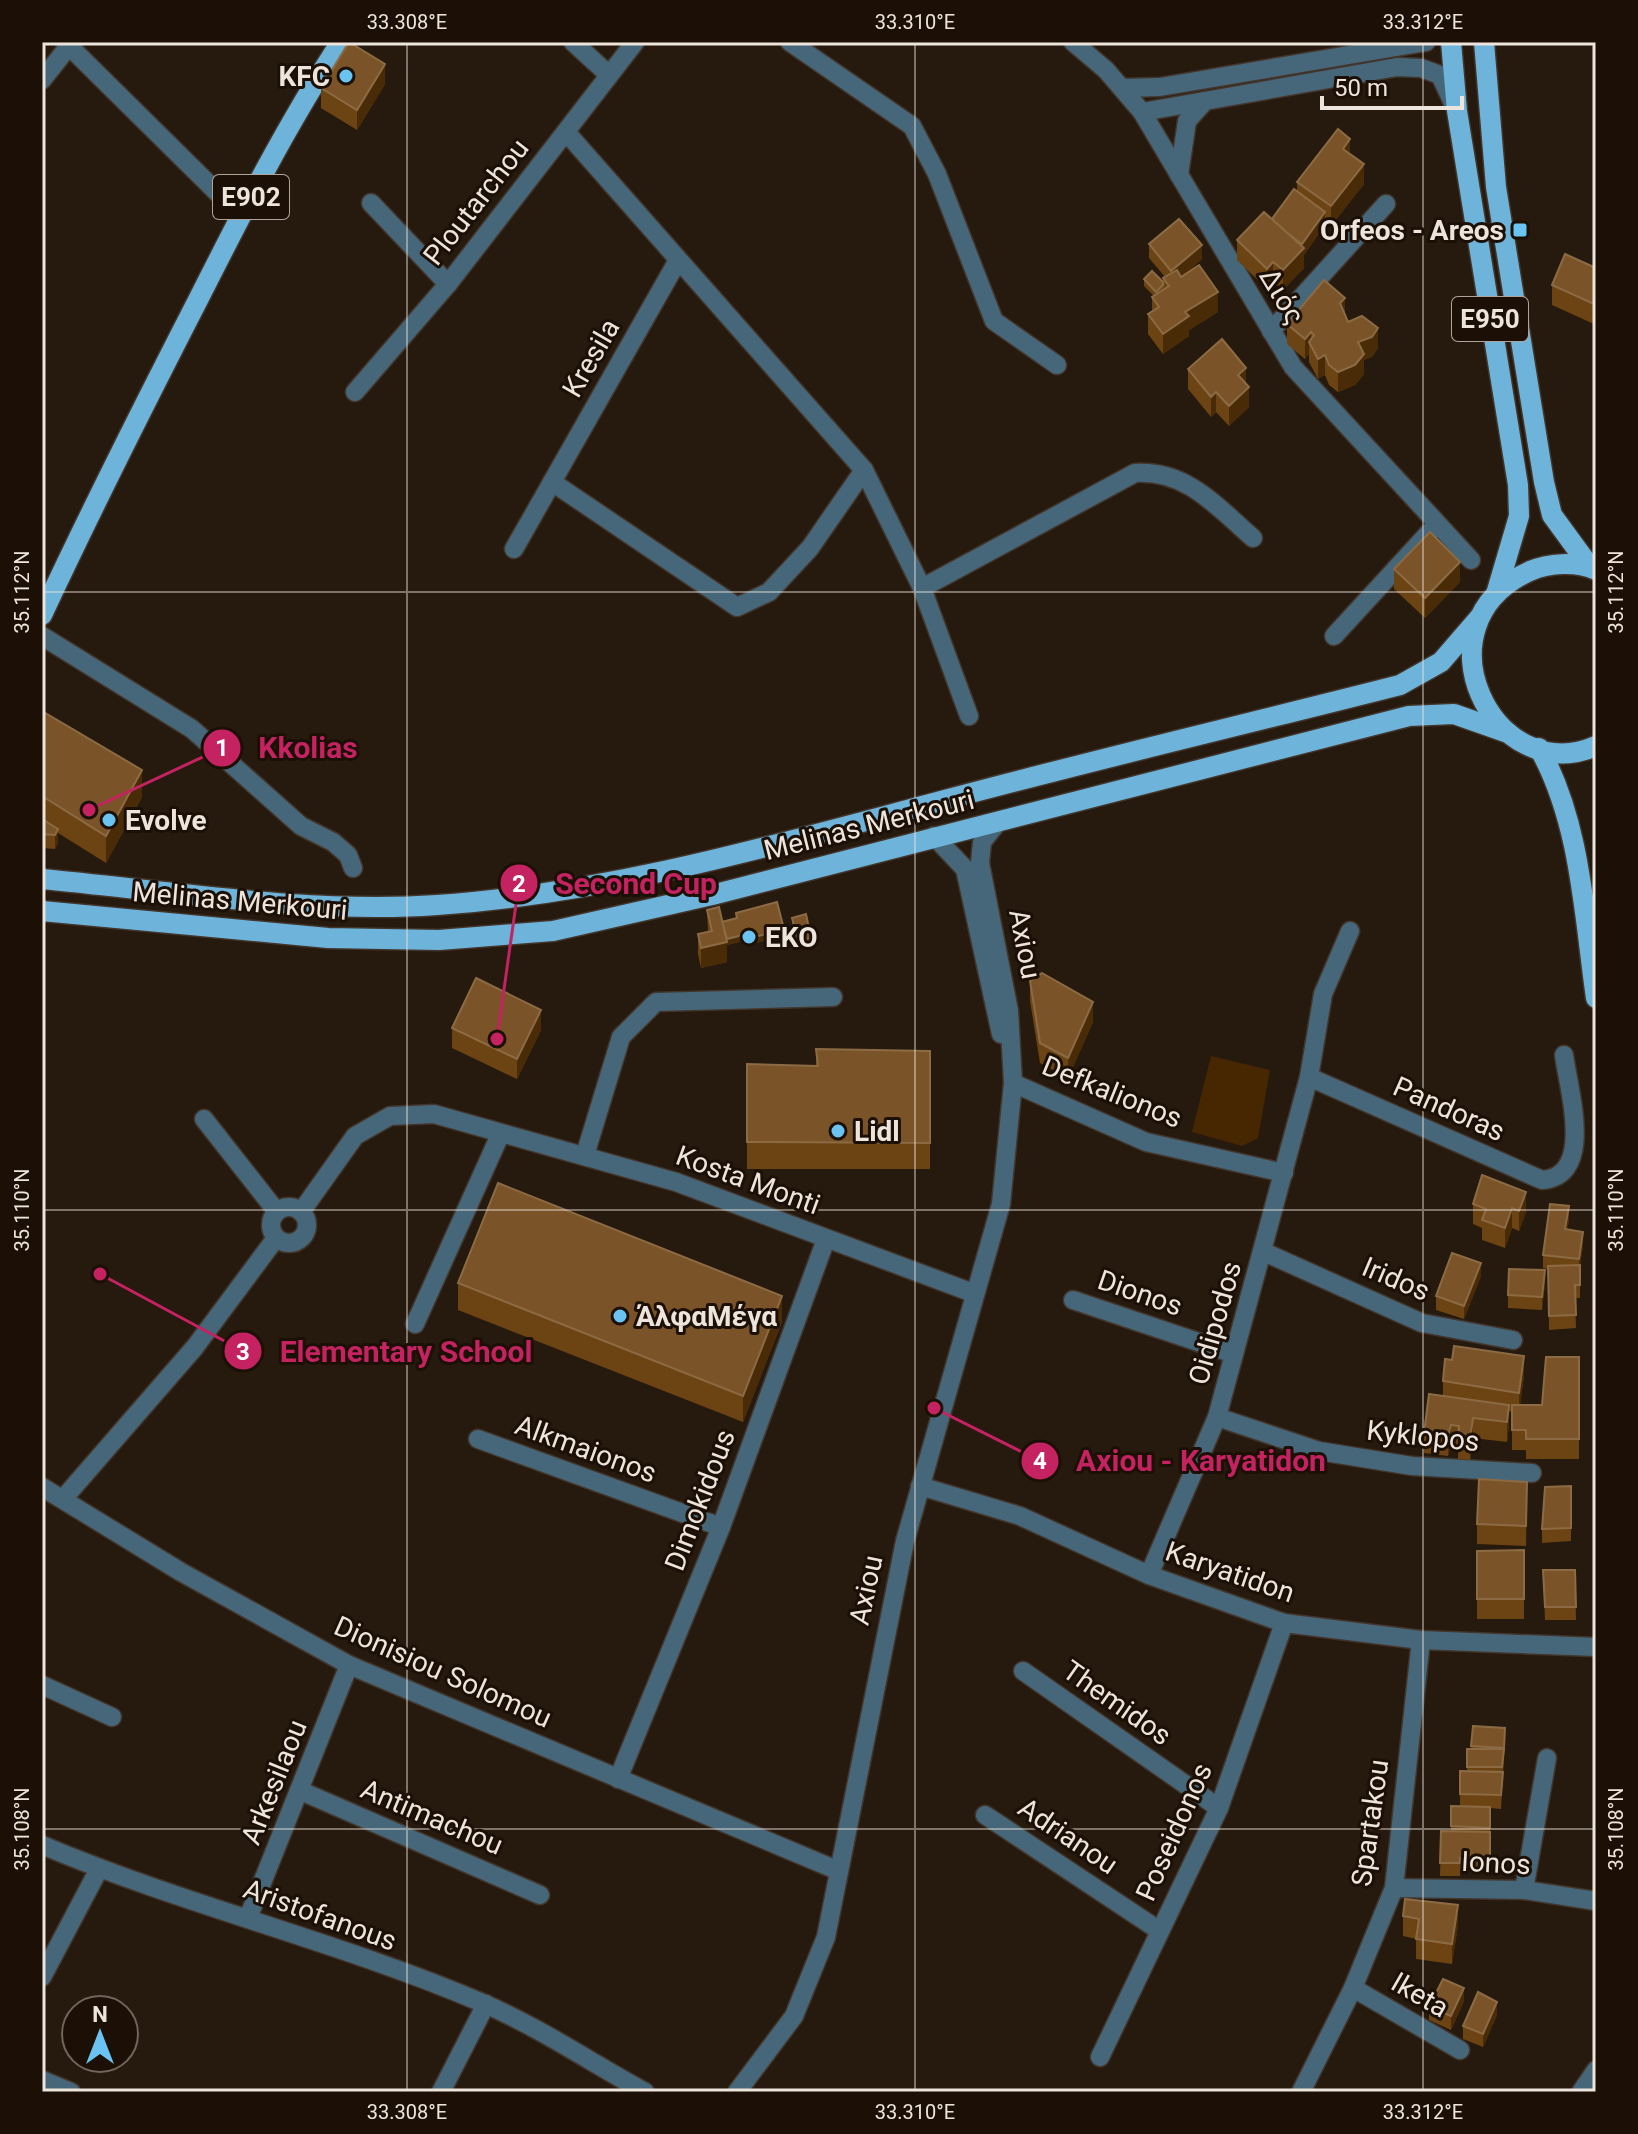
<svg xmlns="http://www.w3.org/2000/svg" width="1638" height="2134" font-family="Roboto,sans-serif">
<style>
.green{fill:#472702}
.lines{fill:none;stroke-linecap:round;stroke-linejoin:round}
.minor-casing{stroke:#42352b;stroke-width:21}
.major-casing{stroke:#42352b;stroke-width:23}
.minor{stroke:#46677a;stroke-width:18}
.major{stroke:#6db3da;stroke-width:20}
.wall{fill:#6c4312}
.shaded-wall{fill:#4a2b07}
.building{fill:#7a5428;stroke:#8c6b44;stroke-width:2}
.ticks{fill:none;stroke:#ede4dc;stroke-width:2;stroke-opacity:0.45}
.poi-dot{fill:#6bc3f2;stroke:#1c1006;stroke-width:3}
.labels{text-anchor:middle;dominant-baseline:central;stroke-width:6;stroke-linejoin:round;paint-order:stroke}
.shield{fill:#1c1006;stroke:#aea49c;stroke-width:2}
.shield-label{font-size:26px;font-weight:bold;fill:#ede4dc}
.poi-label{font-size:28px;font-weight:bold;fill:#ede4dc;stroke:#1c1006;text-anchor:start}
.street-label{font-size:28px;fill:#ede4dc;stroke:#1c1006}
.leader{fill:none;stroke:#c42261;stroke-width:3}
.callout-dot{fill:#c42261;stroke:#1c1006;stroke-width:3}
.mark-label{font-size:24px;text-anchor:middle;font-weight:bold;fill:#fff}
.callout-label{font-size:30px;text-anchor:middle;font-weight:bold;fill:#c42261;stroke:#1c1006;stroke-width:6;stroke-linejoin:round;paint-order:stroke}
.neatline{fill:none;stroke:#ede4dc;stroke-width:3}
.ticks-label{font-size:20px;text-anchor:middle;fill:#ede4dc}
</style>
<rect width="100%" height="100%" fill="#26190e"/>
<path class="green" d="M1211 1056 1270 1070 1258 1138 1242 1146 1192 1132Z"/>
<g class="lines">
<g class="minor-casing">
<g id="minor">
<path d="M65 42 241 216"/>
<path d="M573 42 609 75"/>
<path d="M790 42 912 126 937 174 994 321 1057 365"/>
<path d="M1073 42 1106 70 1142 112 1293 367 1471 560"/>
<path d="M42 80 69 46"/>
<path d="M1123 88 1160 87 1426 42"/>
<path d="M1142 112 1397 67 1421 68 1440 75 1454 105"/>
<path d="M566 132 864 470 922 588 969 716"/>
<path d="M1179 175 1187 121 1205 101"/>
<path d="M371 203 448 284"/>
<path d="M1271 331 1386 204"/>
<path d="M355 392 448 284 635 42"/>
<path d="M552 482 737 607 769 592 810 548 864 470"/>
<path d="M514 549 677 262"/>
<path d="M922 588 1135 473C1187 470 1216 506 1253 538"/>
<path d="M42 636 192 729 301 826 333 842 348 855 353 868"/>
<path d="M1334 636 1436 525"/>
<path d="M934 836 965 869 1001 1034"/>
<path d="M1309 1077 1542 1180C1595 1176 1569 1092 1564 1055"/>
<path d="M1013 1083 1146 1142 1284 1173"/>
<path d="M204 1119 277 1212"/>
<path d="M585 1155 621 1037 656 1002 833 997"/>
<circle cx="289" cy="1225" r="18"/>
<path d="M301 1212 355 1136 390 1116 434 1114 676 1182 973 1293"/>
<path d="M1264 1252 1422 1323 1513 1340"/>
<path d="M1073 1300 1234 1354"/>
<path d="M415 1324 500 1135"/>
<path d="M1217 1417 1319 1451 1412 1466 1532 1473"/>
<path d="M478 1439 721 1527"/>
<path d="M920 1486 1020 1516 1149 1575 1284 1623 1421 1640 1596 1647"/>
<path d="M42 1487 181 1572 349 1665 839 1871"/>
<path d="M63 1499 195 1347 276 1238"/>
<path d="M1149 1575 1217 1417 1309 1077 1323 994 1350 931"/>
<path d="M1023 1671 1219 1808"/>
<path d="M42 1685 112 1717"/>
<path d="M618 1779 721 1527 826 1239"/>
<path d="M301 1791 540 1895"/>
<path d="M985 1815 1160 1931"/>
<path d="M42 1845C186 1906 341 1942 485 2004 540 2028 592 2063 645 2092"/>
<path d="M1394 1888 1524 1890 1596 1901"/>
<path d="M1524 1890 1547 1758"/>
<path d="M248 1918 349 1665"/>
<path d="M42 1977 99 1869"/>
<path d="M1353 1988 1460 2050"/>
<path d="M1100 2057 1219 1808 1284 1623"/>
<path d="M42 2080 71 2092"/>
<path d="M441 2092 486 2004"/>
<path d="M737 2092 794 2016 826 1937 905 1541 1001 1204 1013 1083 1009 1011 980 863 982 842 998 822"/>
<path d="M1301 2092 1353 1988 1394 1888 1421 1640"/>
<path d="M1581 2092 1596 2070"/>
</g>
</g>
<g class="major-casing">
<g id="major">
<path d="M1451 42 1457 111 1518 485 1519 516 1496 594"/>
<path d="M1484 42 1496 187 1544 482 1552 515 1590 567"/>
<path d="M1596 570C1576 561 1549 563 1530 571 1412 624 1494 790 1596 746"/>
<path d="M42 615C92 508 145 403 199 298 243 211 287 124 341 42"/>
<path d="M1539 748C1581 823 1584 915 1596 998"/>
<path d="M42 879C169 891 311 914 437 905 610 893 775 845 941 801 1093 760 1247 724 1400 685L1441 662 1479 618"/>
<path d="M42 911 328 938 439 940 553 931 712 895 1409 716 1454 714 1508 733"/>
</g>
</g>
<use href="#minor" class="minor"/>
<use href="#major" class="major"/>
</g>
<g class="wall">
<path d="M385 84 357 130 321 108V88Z"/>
<path d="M1350 154 1364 184 1331 226 1325 222V225L1304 255V268L1283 290 1273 282 1267 289 1237 260V240L1272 219 1297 191V182Z"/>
<path d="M1149 244 1202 259 1181 277 1218 312 1189 330V336L1163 354 1148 334V314L1152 311V297L1154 296 1144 286V279L1163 282V278L1165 277 1149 258Z"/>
<path d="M1596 268V325L1552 305V285Z"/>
<path d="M1345 314 1348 322 1378 348 1372 357 1364 360V374L1355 385 1338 392 1329 385 1325 375 1318 379 1309 362V354L1305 359 1287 344V324Z"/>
<path d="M1188 369 1246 384 1249 407 1229 426 1216 412 1211 417 1188 389Z"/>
<path d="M1394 569 1460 582 1425 618 1394 589Z"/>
<path d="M42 711 142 797 106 863 58 833V843L55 849 42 848Z"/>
<path d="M707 910 722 921 736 918V913L784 936 744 946 743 941 727 945V962L701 968 698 954V934L708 932Z"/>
<path d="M792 918 811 945 798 948 792 925Z"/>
<path d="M1030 981 1093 1022 1068 1078 1040 1063 1030 1001Z"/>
<path d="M452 1028 541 1030 517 1079 452 1048Z"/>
<path d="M816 1049 930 1051V1169H747V1064L816 1066Z"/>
<path d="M1482 1175 1526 1212 1519 1231 1512 1228 1505 1248 1482 1240V1228L1473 1224V1204Z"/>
<path d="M1569 1220 1567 1230 1583 1246 1580 1265V1298H1575L1576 1328 1549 1330 1548 1269 1543 1268V1255Z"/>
<path d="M1481 1276 1464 1319 1436 1310V1296Z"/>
<path d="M458 1283 782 1322 743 1422 458 1310Z"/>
<path d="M1545 1284 1542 1310 1508 1308V1295Z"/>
<path d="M1579 1357V1459H1526V1450H1512V1412L1509 1411V1425L1507 1442 1473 1438 1470 1460 1458 1459V1446L1451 1445 1448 1456 1424 1453V1433L1443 1396V1381L1524 1376 1520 1405H1542Z"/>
<path d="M1527 1482 1526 1546 1477 1544V1524Z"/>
<path d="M1571 1486V1541L1542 1543V1529Z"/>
<path d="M1524 1550V1619H1477V1551Z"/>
<path d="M1543 1570H1575L1576 1620H1545Z"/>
<path d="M1473 1726 1505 1741 1501 1809 1490 1808V1872L1460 1871V1876H1440L1441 1831H1451V1806H1460V1771H1467V1749H1471Z"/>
<path d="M1403 1916 1458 1925 1452 1964 1416 1959V1939L1403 1936Z"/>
<path d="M1464 2001 1451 2030 1429 2020V2007Z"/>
<path d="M1497 2015 1483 2047 1463 2039V2026Z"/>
</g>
<g class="shaded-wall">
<path d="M385 64V84L357 130V110Z"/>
<path d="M1350 139V159L1343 149Z"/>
<path d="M1364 164V184L1331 226V206Z"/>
<path d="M1325 212V225L1304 255V268L1283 290V270L1302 250V244Z"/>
<path d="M1202 245V259L1171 285V271Z"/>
<path d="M1273 262V282L1267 289V269Z"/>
<path d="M1218 292V312L1189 330V336L1163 354V334L1185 312Z"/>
<path d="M1345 298V318L1340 303Z"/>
<path d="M1378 328V348L1372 357 1364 360V374L1355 385 1338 392V372L1358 342Z"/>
<path d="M1311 332V345L1309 342V354L1305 359V339Z"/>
<path d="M1325 355V375L1318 379V359Z"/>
<path d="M1246 368V388L1238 375Z"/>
<path d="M1249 387V407L1229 426V406Z"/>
<path d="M1216 392V412L1211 417V397Z"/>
<path d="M1460 562V582L1425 618V598Z"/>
<path d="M142 770V797L106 863V836Z"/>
<path d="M58 829V843L55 849V835Z"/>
<path d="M784 929V936L744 946V940Z"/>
<path d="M743 935V941L727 945V962L701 968V948L724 940Z"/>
<path d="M811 938V945L798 948V941Z"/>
<path d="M1093 1002V1022L1068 1078V1058Z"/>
<path d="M541 1010V1030L517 1079V1059Z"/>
<path d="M1526 1192V1212L1519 1231V1211Z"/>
<path d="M1569 1206V1220L1565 1243V1229Z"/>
<path d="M1512 1208V1228L1505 1248V1228Z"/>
<path d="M1583 1232V1246L1579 1273V1259Z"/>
<path d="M1481 1263V1276L1464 1319V1306Z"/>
<path d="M1545 1270V1284L1542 1310V1297Z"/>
<path d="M782 1296V1322L743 1422V1396Z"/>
<path d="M1524 1356V1376L1519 1413V1393Z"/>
<path d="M1509 1405V1425L1507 1442V1422Z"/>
<path d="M1473 1418V1438L1470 1460V1440Z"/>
<path d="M1451 1425V1445L1448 1456V1436Z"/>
<path d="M1458 1905V1925L1452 1964V1944Z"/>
<path d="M1464 1988V2001L1451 2030V2016Z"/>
<path d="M1497 2002V2015L1483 2047V2034Z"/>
</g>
<g class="building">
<path d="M349 42 385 64 357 110 321 88Z"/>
<path d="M1338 129 1350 139 1343 149 1364 164 1331 206 1297 182Z"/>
<path d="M1294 189 1325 212 1302 244 1287 233 1272 219Z"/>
<path d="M1264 212 1304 248 1283 270 1273 262 1267 269 1237 240Z"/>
<path d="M1179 219 1202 245 1171 271 1149 244Z"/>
<path d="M1565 254 1596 268V305L1552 285Z"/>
<path d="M1199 265 1218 292 1185 312 1189 316 1163 334 1148 314 1159 307 1152 297 1169 286 1163 278 1177 270 1181 277Z"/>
<path d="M1152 271 1163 282V285L1156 292 1144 279Z"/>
<path d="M1324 280 1345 298 1340 303 1348 322 1362 316 1378 328 1372 337 1358 342 1364 354 1355 365 1338 372 1329 365 1325 355 1318 359 1309 342 1314 335 1311 332 1305 339 1287 324Z"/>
<path d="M1222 339 1246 368 1238 375 1249 387 1229 406 1216 392 1211 397 1188 369Z"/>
<path d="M1430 532 1460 562 1425 598 1394 569Z"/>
<path d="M42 711 142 770 106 836 42 796Z"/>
<path d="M42 819 58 829 55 835 42 834Z"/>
<path d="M777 902 784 929 744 940 743 935 727 939 722 922 737 918 736 913Z"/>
<path d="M719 907 727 942 701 948 698 934 712 931 707 910Z"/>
<path d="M806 914 811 938 798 941 792 918Z"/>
<path d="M1042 973 1093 1002 1068 1058 1040 1043 1030 981Z"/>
<path d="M476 978 541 1010 517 1059 452 1028Z"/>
<path d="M816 1049 930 1051V1143L747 1142V1064L818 1066Z"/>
<path d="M1482 1175 1526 1192 1519 1211 1512 1208 1505 1228 1482 1220 1486 1209 1473 1204Z"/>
<path d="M498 1183 782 1296 743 1396 458 1283Z"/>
<path d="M1550 1204 1569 1206 1565 1229 1583 1232 1579 1259 1543 1255Z"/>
<path d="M1452 1253 1481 1263 1464 1306 1436 1296Z"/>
<path d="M1580 1265V1285H1575L1576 1315 1549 1316 1548 1266Z"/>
<path d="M1509 1269 1545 1270 1542 1297 1508 1295Z"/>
<path d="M1454 1346 1524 1356 1519 1393 1443 1381 1445 1359 1452 1360Z"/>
<path d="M1546 1357H1579V1439H1526V1430H1512V1405H1542Z"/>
<path d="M1429 1394 1509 1405 1507 1422 1473 1418 1470 1440 1458 1439 1459 1426 1451 1425 1448 1436 1424 1433Z"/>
<path d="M1479 1479 1527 1482 1526 1526 1477 1524Z"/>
<path d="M1571 1486V1528L1542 1529 1545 1487Z"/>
<path d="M1524 1550V1599H1477V1551Z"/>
<path d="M1543 1570H1575L1576 1607H1545Z"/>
<path d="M1473 1726 1505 1728 1504 1748 1471 1746Z"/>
<path d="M1467 1749H1504L1502 1767H1467Z"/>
<path d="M1460 1771 1503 1772 1501 1795 1460 1794Z"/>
<path d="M1451 1806 1490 1807V1828L1451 1826Z"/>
<path d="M1441 1831 1490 1832V1859L1460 1858V1863H1440Z"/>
<path d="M1405 1899 1458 1905 1452 1944 1416 1939 1419 1919 1403 1916Z"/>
<path d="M1443 1979 1464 1988 1451 2016 1429 2007Z"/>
<path d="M1478 1992 1497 2002 1483 2034 1463 2026Z"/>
</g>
<path class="ticks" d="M407 42V2092M915 42V2092M1423 42V2092M42 592H1596M42 1210H1596M42 1829H1596"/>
<g class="poi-dot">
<circle cx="346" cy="76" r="8"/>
<rect x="1512" y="222" width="16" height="16" rx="4"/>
<circle cx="109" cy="820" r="8"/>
<circle cx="749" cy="937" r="8"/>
<circle cx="838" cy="1131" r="8"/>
<circle cx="620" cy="1316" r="8"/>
</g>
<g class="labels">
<g class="shield">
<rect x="213" y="175" width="76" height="44" rx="6"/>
<rect x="1452" y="297" width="76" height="44" rx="6"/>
</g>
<g class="shield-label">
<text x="251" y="197">E902</text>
<text x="1490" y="319">E950</text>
</g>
<g class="poi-label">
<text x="330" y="76" text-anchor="end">KFC</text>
<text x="1504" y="230" text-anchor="end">Orfeos - Areos</text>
<text x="125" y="820">Evolve</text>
<text x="765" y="937">EKO</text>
<text x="854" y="1131">Lidl</text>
<text x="636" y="1316">ΆλφαΜέγα</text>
</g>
<g class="street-label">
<text transform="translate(476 202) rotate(-52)">Ploutarchou</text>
<text transform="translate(1282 296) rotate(59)">Διός</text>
<text transform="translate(591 358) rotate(-60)">Kresila</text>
<text transform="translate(869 825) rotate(-14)">Melinas Merkouri</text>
<text transform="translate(240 901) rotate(5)">Melinas Merkouri</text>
<text transform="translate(1025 944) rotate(79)">Axiou</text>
<text transform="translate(1112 1092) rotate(22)">Defkalionos</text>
<text transform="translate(1449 1109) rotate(24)">Pandoras</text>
<text transform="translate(748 1180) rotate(20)">Kosta Monti</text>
<text transform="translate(1396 1279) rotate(23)">Iridos</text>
<text transform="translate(1140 1293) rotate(19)">Dionos</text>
<text transform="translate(1215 1323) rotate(-74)">Oidipodos</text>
<text transform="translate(1423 1436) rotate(6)">Kyklopos</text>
<text transform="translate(586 1449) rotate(20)">Alkmaionos</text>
<text transform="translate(700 1500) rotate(-69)">Dimokidous</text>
<text transform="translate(1230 1572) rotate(19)">Karyatidon</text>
<text transform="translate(866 1590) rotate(-78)">Axiou</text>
<text transform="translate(443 1672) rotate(24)">Dionisiou Solomou</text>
<text transform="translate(1117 1703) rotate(35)">Themidos</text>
<text transform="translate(274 1782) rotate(-68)">Arkesilaou</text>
<text transform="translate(432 1817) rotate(23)">Antimachou</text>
<text transform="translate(1370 1823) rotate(-82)">Spartakou</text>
<text transform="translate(1174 1832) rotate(-66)">Poseidonos</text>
<text transform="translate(1068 1836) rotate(34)">Adrianou</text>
<text transform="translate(1496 1863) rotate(3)">Ionos</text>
<text transform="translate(320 1915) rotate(20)">Aristofanous</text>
<text transform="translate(1420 1995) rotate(30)">Iketa</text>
</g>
</g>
<path class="leader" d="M89 810L222 748M497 1039L519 883M100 1274L243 1351M934 1408L1040 1461"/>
<g class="callout-dot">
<circle cx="89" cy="810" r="8"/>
<circle cx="497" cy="1039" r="8"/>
<circle cx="100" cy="1274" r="8"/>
<circle cx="934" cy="1408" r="8"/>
<circle cx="222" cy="748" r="20"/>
<circle cx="519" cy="883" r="20"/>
<circle cx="243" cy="1351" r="20"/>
<circle cx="1040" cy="1461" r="20"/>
</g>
<g class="mark-label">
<text x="222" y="756">1</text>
<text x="519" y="892">2</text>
<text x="243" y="1360">3</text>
<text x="1040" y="1469">4</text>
</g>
<g class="callout-label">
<text x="308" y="758">Kkolias</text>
<text x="636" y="894">Second Cup</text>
<text x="406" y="1362">Elementary School</text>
<text x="1201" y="1471">Axiou - Karyatidon</text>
</g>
<rect width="1638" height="2134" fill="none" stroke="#1c1006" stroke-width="88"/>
<g transform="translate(100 2034)"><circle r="38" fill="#1c1006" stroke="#70655c" stroke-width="2"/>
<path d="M0-6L14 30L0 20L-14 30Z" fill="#6bc3f2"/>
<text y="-12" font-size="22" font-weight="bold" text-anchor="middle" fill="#ede4dc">N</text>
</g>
<path d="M1322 96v12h140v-12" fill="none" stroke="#ede4dc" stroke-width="4"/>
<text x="1334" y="96" font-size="24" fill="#ede4dc" stroke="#1c1006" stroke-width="6" paint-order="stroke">50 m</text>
<rect x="44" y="44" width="1550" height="2046" class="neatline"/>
<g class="ticks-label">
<text x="407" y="29">33.308°E</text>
<text x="915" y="29">33.310°E</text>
<text x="1423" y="29">33.312°E</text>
<text transform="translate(22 592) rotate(-90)" y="7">35.112°N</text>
<text transform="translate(1616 592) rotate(-90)" y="7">35.112°N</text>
<text transform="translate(22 1210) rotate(-90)" y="7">35.110°N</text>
<text transform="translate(1616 1210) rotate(-90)" y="7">35.110°N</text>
<text transform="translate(22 1829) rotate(-90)" y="7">35.108°N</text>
<text transform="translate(1616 1829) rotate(-90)" y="7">35.108°N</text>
<text x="407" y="2119">33.308°E</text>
<text x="915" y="2119">33.310°E</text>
<text x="1423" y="2119">33.312°E</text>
</g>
</svg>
